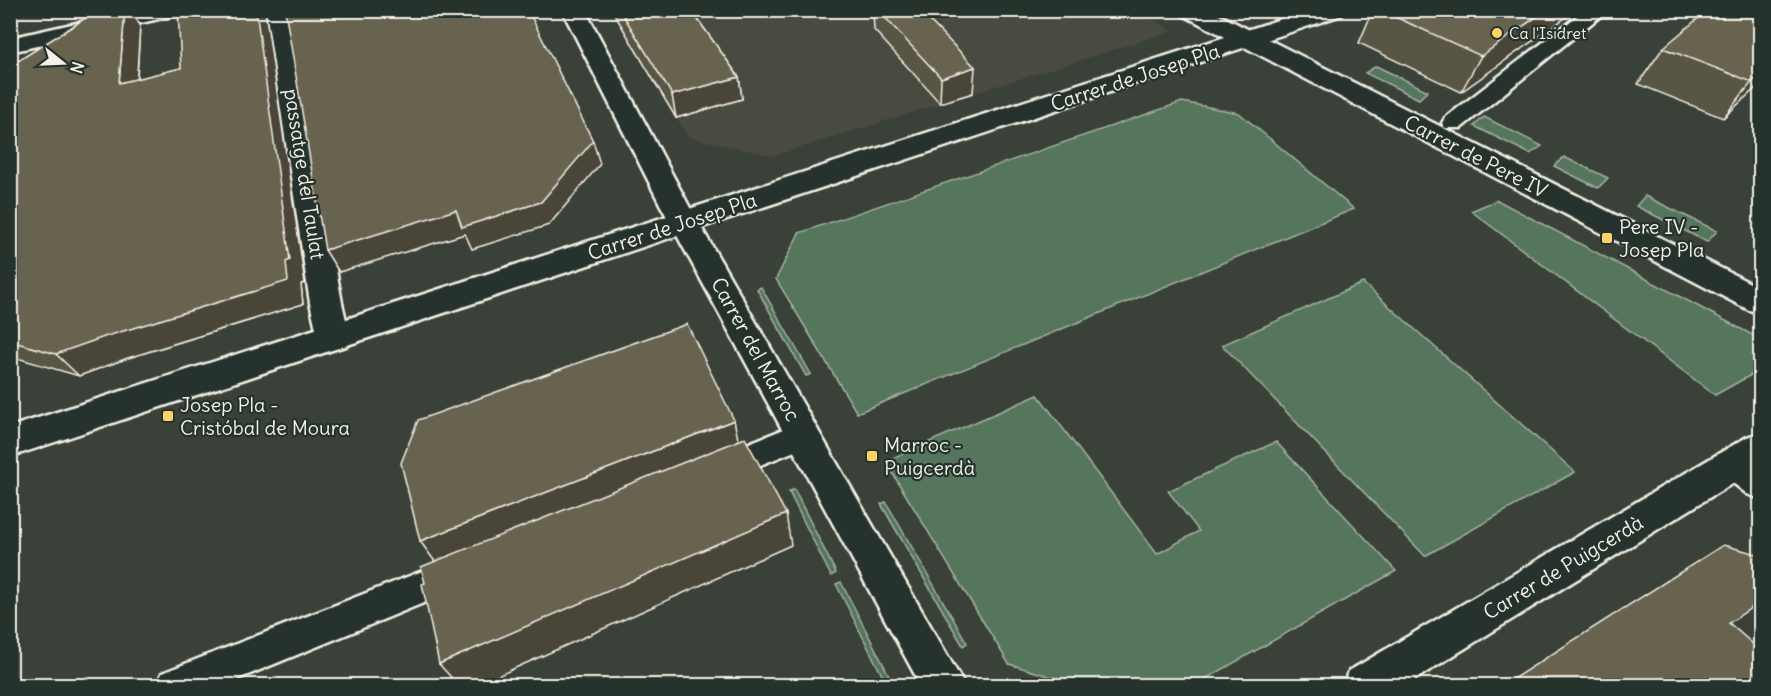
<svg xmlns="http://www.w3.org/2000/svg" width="1771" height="696" font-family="Delius,sans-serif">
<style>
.built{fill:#484b3f}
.green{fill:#56755d;stroke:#a5b3a2;stroke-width:1.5}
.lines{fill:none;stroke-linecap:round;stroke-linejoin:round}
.pedestrian-casing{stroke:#f4f1e8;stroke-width:5}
.minor-casing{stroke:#f4f1e8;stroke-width:5}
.tertiary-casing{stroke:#f4f1e8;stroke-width:5}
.pedestrian{fill:#26332d;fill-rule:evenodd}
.minor{fill:#26332d;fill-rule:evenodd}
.tertiary{fill:#26332d;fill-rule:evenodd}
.wall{fill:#595545;stroke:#f4f1e8;stroke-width:1.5}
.shaded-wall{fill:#484538;stroke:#f4f1e8;stroke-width:1.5}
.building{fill:#676350;stroke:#f4f1e8;stroke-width:1.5}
.poi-dot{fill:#ffd166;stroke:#26332d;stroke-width:2}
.labels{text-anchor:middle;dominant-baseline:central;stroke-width:4.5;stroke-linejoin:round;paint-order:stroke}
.far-poi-label{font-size:16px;fill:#f4f1e8;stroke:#26332d;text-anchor:start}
.street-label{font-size:20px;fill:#f4f1e8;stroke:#26332d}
.poi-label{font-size:20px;fill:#f4f1e8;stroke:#26332d;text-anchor:start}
</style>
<rect width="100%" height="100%" fill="#3a4138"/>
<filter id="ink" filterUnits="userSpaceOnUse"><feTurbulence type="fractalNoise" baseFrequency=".0167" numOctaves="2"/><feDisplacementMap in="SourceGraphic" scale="12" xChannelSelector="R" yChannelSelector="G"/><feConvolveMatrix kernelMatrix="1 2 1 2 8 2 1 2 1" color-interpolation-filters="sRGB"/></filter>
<g filter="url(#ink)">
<path class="built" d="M1135 10 1173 31 773 156 688 137 612 11Z"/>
<g class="green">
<path d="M1376 66 1428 91 1419 99 1365 73Z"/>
<path d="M1182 102 1239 113 1354 209 857 413 776 279 799 233Z"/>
<path d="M1484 117 1542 146 1530 154 1474 126Z"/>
<path d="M1564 157 1608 178 1598 188 1554 166Z"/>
<path d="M1645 196 1717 231 1707 242 1636 206Z"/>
<path d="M1497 200 1760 339V370L1715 395 1471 211Z"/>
<path d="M1363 283 1575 472 1425 556 1222 345Z"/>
<path d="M761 287 811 374 806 376 757 289Z"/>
<path d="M1038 395 1157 554 1199 531 1168 491 1276 442 1396 571 1195 685H1078L1009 664 885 461Z"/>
<path d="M794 489 836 573 831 576 789 492Z"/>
<path d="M886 502 967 643 963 646 881 504Z"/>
<path d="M841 582 894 685H887L836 584Z"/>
</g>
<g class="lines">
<g class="pedestrian-casing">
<g id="pedestrian">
<path d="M1585 10H1608L1461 128H1445L1442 123 1445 118Z"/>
<path d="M804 421 815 425 819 434 815 443 718 482 707 478 702 469 707 460Z"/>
<path d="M458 557 470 562 475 573 470 584 221 686H157L162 673Z"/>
</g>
</g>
<g class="minor-casing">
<g id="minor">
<path d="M134 10H179L176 15 168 17 10 52V38Z"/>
<path d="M266 10H290L342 303 350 337 346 346 334 349 322 346 318 337 310 303Z"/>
<path d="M562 10H585L689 206 965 686H921L661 206Z"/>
<path d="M1180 10H1210L1760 288V313L1749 310 1183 15Z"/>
<path d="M1760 433V499L1747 494 1733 483 1404 686H1343L1349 671 1747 437Z"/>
</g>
</g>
<g class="tertiary-casing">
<path id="tertiary" d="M1309 10H1345L1342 15 10 457V427Z"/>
</g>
<use href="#pedestrian" class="pedestrian"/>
<use href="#minor" class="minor"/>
<use href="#tertiary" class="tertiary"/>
</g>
<g class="wall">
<path d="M612 10H691L739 77 742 99 676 118Z"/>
<path d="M873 10H919L973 93 940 103 874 30Z"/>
<path d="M1373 10H1576L1461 92 1359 43Z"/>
<path d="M140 25 137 79 181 68 305 283 301 284 303 304 128 358 79 376 10 356V66Z"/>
<path d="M1663 48 1761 83 1723 118 1638 84Z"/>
</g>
<g class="shaded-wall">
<path d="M125 10H130L140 25 135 105 119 83Z"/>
<path d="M256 10H265L305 283 301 284 303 304 128 358 79 376 56 354Z"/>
<path d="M1546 10H1576L1461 92 1481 56Z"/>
<path d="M975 67 973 93 940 103 941 78Z"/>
<path d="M1761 74V83L1723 118 1752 82Z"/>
<path d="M739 77 742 99 676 118 672 95Z"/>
<path d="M593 141 600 164 549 225 472 249 465 234 339 272 325 250Z"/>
<path d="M734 420 739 444 436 563 420 541Z"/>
<path d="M786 514 791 545 475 686H459L439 664Z"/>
</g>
<g class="building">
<path d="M98 10H125L119 83 181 68 178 10H256L290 260 286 262 288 281 107 336 56 354 10 341V66Z"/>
<path d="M285 10H528L593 141 541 202 462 227 456 210 325 250Z"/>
<path d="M620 10H691L739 77 672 95Z"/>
<path d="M878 10H919L975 67 941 78Z"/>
<path d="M1380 10H1546L1481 56Z"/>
<path d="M1708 10H1761V74L1752 82 1663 48Z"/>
<path d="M687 324 734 420 420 541 401 463 418 420Z"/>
<path d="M745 438 786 514 439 664 422 584 425 583 421 567Z"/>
<path d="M1723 545 1761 555V601L1729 623 1761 651V686H1502Z"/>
</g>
</g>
<g class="poi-dot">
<circle cx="1497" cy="33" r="6"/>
<rect x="1601" y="232" width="12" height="12" rx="3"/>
<rect x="162" y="410" width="12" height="12" rx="3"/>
<rect x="866" y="450" width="12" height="12" rx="3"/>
</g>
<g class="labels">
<g class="far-poi-label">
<text x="1509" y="33">Ca l'Isidret</text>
</g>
<g class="street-label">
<text transform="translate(1135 77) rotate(-18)">Carrer de Josep Pla</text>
<text transform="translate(1476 156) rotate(27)">Carrer de Pere IV</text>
<text transform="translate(305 174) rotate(81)">passatge del Taulat</text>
<text transform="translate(672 226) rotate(-18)">Carrer de Josep Pla</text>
<text transform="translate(756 349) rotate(61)">Carrer del Marroc</text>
<text transform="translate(1563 567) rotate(-31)">Carrer de Puigcerdà</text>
</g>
<g class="poi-label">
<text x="1619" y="226">Pere IV -<tspan x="1619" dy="23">Josep Pla</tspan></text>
<text x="180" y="404">Josep Pla -<tspan x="180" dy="23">Cristóbal de Moura</tspan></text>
<text x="884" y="444">Marroc -<tspan x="884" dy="23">Puigcerdà</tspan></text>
</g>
</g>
<rect width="1771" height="696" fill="none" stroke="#26332d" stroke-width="36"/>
<rect x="18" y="18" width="1735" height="660" fill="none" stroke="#f4f1e8" stroke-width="2" filter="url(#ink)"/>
<g transform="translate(63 63) rotate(108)" stroke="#26332d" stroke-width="4.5" paint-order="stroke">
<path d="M0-4.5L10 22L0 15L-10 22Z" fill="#f4f1e8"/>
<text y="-9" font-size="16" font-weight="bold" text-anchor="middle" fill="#f4f1e8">N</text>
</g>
</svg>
